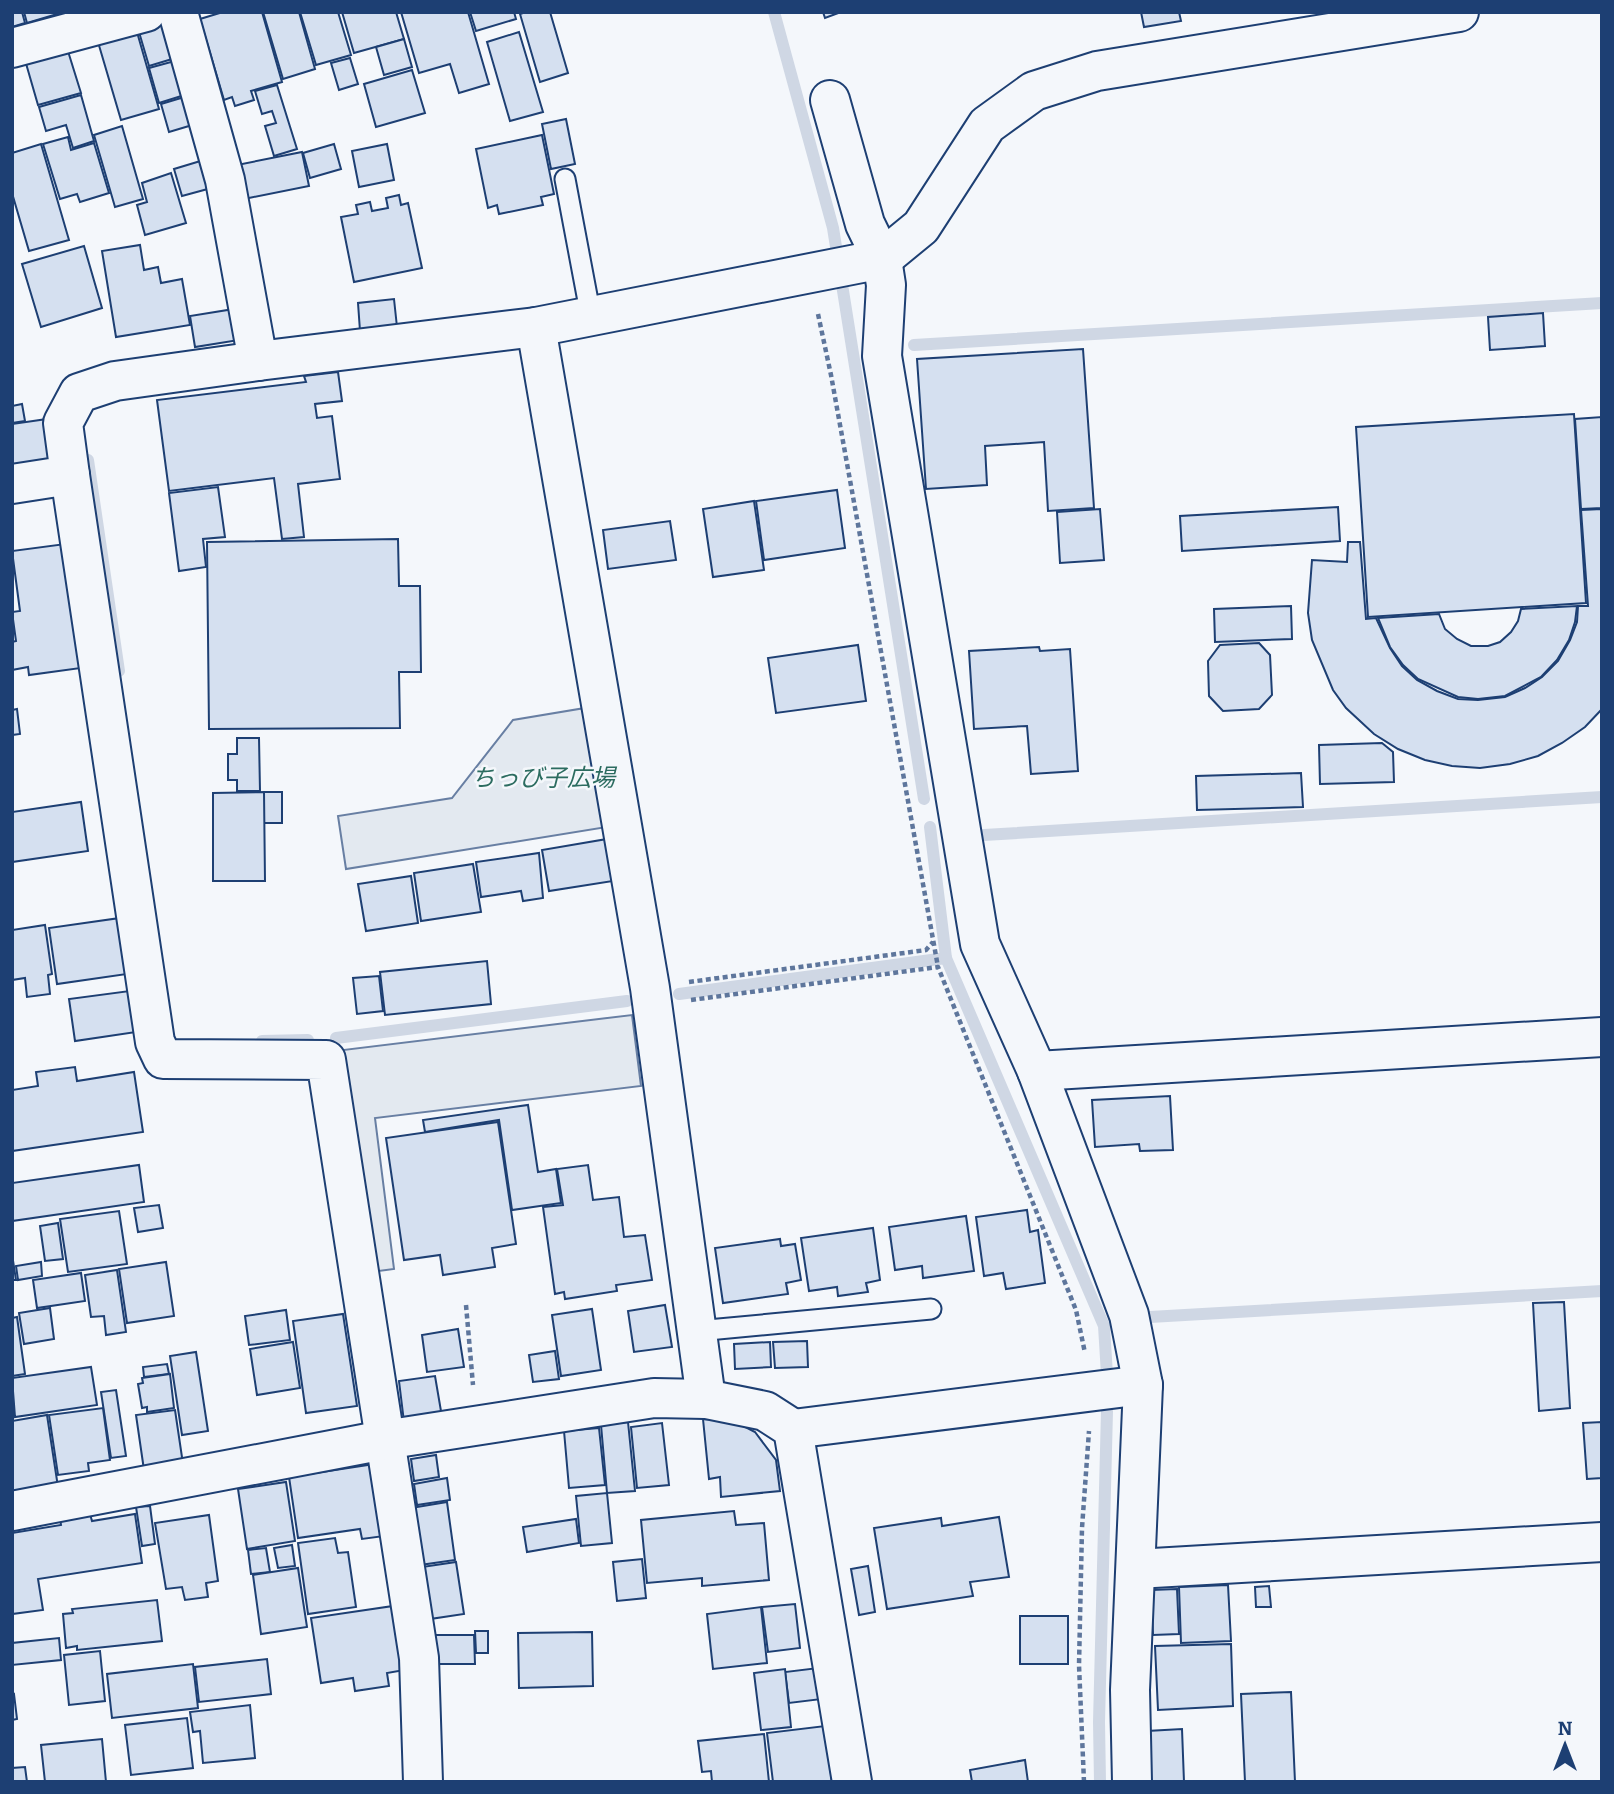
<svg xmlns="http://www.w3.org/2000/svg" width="1614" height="1794" font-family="Bitter,'Noto Sans JP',serif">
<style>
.green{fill:#e3e9f0;stroke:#687fa3;stroke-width:2}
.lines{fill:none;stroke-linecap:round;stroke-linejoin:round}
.stream{stroke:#cfd7e4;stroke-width:12}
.building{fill:#d5e0f0;stroke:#1d3f73;stroke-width:2}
.service-casing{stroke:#1d3f73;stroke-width:23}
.minor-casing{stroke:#1d3f73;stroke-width:42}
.path{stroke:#5e769c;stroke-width:4.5;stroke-dasharray:5 3.5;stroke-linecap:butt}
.service{stroke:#f4f7fb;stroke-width:19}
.minor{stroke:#f4f7fb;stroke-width:38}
.labels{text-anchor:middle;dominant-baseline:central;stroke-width:5;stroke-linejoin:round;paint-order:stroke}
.park-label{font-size:24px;font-style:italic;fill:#2c6c60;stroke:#f4f7fb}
</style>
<rect width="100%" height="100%" fill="#f4f7fb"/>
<g class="green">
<path d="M591 707 613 826 346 869 338 816 452 798 513 720Z"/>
<path d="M632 1015 641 1086 375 1118 394 1269 371 1272 343 1050Z"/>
</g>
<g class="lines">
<g class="stream">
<path d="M774 12 833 228 924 799"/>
<path d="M914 345 1602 303"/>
<path d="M88 460 119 671"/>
<path d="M930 827 946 958 1104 1326 1107 1375"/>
<path d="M984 835 1602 797"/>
<path d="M679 994 946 958"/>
<path d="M336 1038 627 1001"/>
<path d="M262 1041 308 1040"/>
<path d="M1150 1317 1602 1291"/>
<path d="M1100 1782 1099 1722 1107 1411"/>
</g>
</g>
<g class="building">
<path d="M12 12H22L25 23 12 27Z"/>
<path d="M24 12H64L27 23Z"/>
<path d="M223 12H262L282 82 251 91 254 100 235 106 232 97 224 100 200 19Z"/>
<path d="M263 12H299L315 69 283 79Z"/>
<path d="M300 12H338L351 55 316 65Z"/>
<path d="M342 12H396L404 39 354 53Z"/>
<path d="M401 12H468L489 84 459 93 450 64 419 73Z"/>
<path d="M470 12H514L516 19 476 31Z"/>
<path d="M526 12H550L568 73 540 82 520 14Z"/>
<path d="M823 12H841L825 18Z"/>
<path d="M1141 12H1179L1181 21 1144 27Z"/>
<path d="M173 22 182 56 149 66 139 32Z"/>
<path d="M137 32 159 109 121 120 98 42Z"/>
<path d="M519 32 543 112 510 121 487 42Z"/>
<path d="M404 39 412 67 384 75 376 47Z"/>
<path d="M67 48 81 93 38 105 25 60Z"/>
<path d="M350 58 358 84 339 90 331 63Z"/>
<path d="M182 59 191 93 159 103 149 68Z"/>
<path d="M412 70 425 113 376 127 364 84Z"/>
<path d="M277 85 297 149 274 156 265 126 276 123 272 111 262 114 255 91Z"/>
<path d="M81 95 94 141 73 148 66 125 46 131 39 107Z"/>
<path d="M191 95 199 123 169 132 161 104Z"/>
<path d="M566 119 575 164 551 169 542 124Z"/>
<path d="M122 126 143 199 115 207 94 135Z"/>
<path d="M542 135 554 194 541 197 543 205 499 214 497 205 488 208 476 149Z"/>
<path d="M68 137 71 150 94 143 109 193 80 202 77 194 60 199 43 144Z"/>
<path d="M41 144 69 240 29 251 12 193V153Z"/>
<path d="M334 144 341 169 310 178 303 153Z"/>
<path d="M387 144 394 180 359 187 352 151Z"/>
<path d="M302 152 309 186 244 199 237 165Z"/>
<path d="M207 159 215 187 182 196 174 169Z"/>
<path d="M171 173 186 223 145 235 137 205 147 202 142 183Z"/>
<path d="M399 195 401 205 408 203 422 268 354 282 341 217 358 214 356 205 370 202 372 211 388 208 386 198Z"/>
<path d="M140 245 144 270 158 267 161 283 182 279 190 325 116 337 102 251Z"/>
<path d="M84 246 102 308 41 327 22 264Z"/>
<path d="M394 299 397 327 360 331 358 303Z"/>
<path d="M234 309 239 340 195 347 190 316Z"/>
<path d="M1543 313 1545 346 1490 350 1488 317Z"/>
<path d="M1083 349 1094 508 1048 511 1044 442 985 446 987 485 926 489 917 359Z"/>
<path d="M338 372 342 401 315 404 317 418 332 416 340 479 298 484 304 537 282 539 274 478 169 491 157 400 306 382 304 376Z"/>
<path d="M22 404 25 421 12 423V406Z"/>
<path d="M1574 414 1586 603 1368 617 1356 427Z"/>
<path d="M1602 417V508L1581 509 1575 419Z"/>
<path d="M54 418 60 458 12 465V424Z"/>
<path d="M218 487 225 537 203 539 206 567 179 571 169 493Z"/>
<path d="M837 490 845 548 764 560 756 501Z"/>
<path d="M754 501 764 570 713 577 703 509Z"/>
<path d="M1338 507 1340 541 1182 551 1180 516Z"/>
<path d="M1100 509 1104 560 1060 563 1057 512Z"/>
<path d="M1602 509V709L1585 727 1562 743 1538 756 1510 764 1480 768 1452 766 1425 760 1398 749 1374 734 1346 708 1333 690 1312 640 1308 613 1312 560 1347 562 1348 542H1360L1366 619 1376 618 1390 648 1402 666 1417 680 1437 691 1458 699 1478 700 1505 697 1525 688 1542 677 1558 661 1570 640 1577 622 1578 606H1588L1581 510Z"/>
<path d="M670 521 676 560 608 569 603 530Z"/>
<path d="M398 539 399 586H420L421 672H399L400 728 209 729 207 542Z"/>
<path d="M65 544 81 668 29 675 28 667 12 670V642L16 641 12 612 20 611 12 551Z"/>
<path d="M1291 606 1292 639 1215 642 1214 609Z"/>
<path d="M1577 606 1575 622 1569 640 1557 660 1541 677 1505 696 1478 699 1458 697 1418 679 1403 665 1390 647 1378 618 1439 614 1445 629 1457 639 1471 646H1488L1500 642 1511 632 1518 621 1521 609Z"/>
<path d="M1259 643 1270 655 1272 695 1259 709 1223 711 1209 696 1208 661 1220 645Z"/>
<path d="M858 645 866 701 776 713 768 658Z"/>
<path d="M1039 647 1040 651 1070 649 1078 771 1031 774 1027 726 974 729 969 651Z"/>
<path d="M17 709 20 734 12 735V710Z"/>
<path d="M237 738H259L260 791H237V780H228V754H237Z"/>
<path d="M1382 743 1393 752 1394 782 1320 784 1319 745Z"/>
<path d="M1301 773 1303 807 1197 810 1196 776Z"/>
<rect x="264" y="792" width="18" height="31"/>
<path d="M264 792 265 881H213V793Z"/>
<path d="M81 802 88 851 12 862V812Z"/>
<path d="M607 839 613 881 549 891 542 850Z"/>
<path d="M539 853 543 898 523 901 521 891 481 897 476 862Z"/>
<path d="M473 864 481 912 421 921 414 873Z"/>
<path d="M411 876 418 923 366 931 358 884Z"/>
<path d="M120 918 127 974 57 984 49 928Z"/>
<path d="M45 925 52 974 48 975 50 994 27 997 25 978 12 980V930Z"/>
<path d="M487 961 491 1004 385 1015 380 972Z"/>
<path d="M379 976 383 1011 357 1014 353 978Z"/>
<path d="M137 990 143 1031 75 1041 69 999Z"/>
<path d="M75 1067 77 1081 134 1072 143 1132 12 1151V1090L38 1086 36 1072Z"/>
<path d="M1170 1096 1173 1150 1140 1151 1139 1144 1095 1147 1092 1100Z"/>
<path d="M528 1105 538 1172 556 1169 561 1203 512 1210 499 1120 425 1132 423 1120Z"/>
<path d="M498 1122 516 1244 492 1248 495 1267 443 1275 440 1255 404 1260 386 1138Z"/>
<path d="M139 1165 144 1202 12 1221V1183Z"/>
<path d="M588 1165 593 1200 619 1197 624 1237 645 1235 652 1280 616 1285 617 1291 565 1299 564 1292 555 1294 543 1207 563 1205 557 1169Z"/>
<path d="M159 1205 163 1228 138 1232 134 1208Z"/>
<path d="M1027 1210 1030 1232 1038 1230 1045 1283 1006 1289 1003 1273 984 1276 976 1217Z"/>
<path d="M119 1211 127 1264 68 1272 60 1219Z"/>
<path d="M966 1216 974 1271 923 1278 922 1266 895 1270 889 1227Z"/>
<path d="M58 1223 63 1259 45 1261 40 1226Z"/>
<path d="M873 1228 880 1280 866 1283 868 1292 838 1296 837 1287 809 1291 801 1238Z"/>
<path d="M780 1239 781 1246 795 1244 801 1280 786 1283 788 1294 723 1303 715 1248Z"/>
<path d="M12 1254 16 1280H12Z"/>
<path d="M41 1262 42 1276 18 1280 16 1266Z"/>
<path d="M166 1262 174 1316 127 1323 119 1269Z"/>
<path d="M117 1270 126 1332 106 1335 104 1316 91 1317 85 1275Z"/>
<path d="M81 1273 85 1301 37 1308 33 1280Z"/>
<path d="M1564 1302 1570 1408 1539 1411 1533 1303Z"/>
<path d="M665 1305 672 1347 634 1352 628 1311Z"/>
<path d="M50 1308 54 1339 24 1344 19 1313Z"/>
<path d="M592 1309 601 1370 561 1376 552 1315Z"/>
<path d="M286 1310 290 1340 249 1345 245 1316Z"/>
<path d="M343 1314 357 1406 306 1413 293 1321Z"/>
<path d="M17 1317 25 1374 12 1376V1318Z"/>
<path d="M458 1329 464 1367 427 1372 422 1335Z"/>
<path d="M807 1341 808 1367 775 1368 773 1342Z"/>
<path d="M293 1342 300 1388 257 1395 250 1349Z"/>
<path d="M770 1342 771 1367 735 1369 734 1344Z"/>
<path d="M555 1351 559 1379 533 1382 529 1355Z"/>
<path d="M196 1352 208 1431 182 1435 170 1356Z"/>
<path d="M167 1364 169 1374 144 1377 143 1367Z"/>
<path d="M91 1367 97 1405 15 1417 12 1378Z"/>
<path d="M170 1374 174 1408 147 1412V1407L142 1408 138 1384 143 1383 142 1378Z"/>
<path d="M435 1376 442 1417 404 1422 399 1381Z"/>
<path d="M116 1390 126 1456 111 1458 101 1392Z"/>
<path d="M103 1408 110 1460 88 1463 89 1471 58 1475 49 1415Z"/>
<path d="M175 1410 183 1464 144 1470 136 1415Z"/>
<path d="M47 1415 58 1487 12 1494V1421Z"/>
<path d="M703 1419 732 1420 755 1432 776 1460 780 1491 721 1497 720 1477 709 1479Z"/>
<path d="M628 1422 635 1491 607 1493 601 1425Z"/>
<path d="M1602 1422V1478L1587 1479 1583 1423Z"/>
<path d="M662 1423 669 1485 637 1488 631 1427Z"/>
<path d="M599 1428 605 1485 569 1488 564 1431Z"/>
<path d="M436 1455 439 1477 414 1481 411 1459Z"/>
<path d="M381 1463 392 1535 362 1539 360 1529 298 1538 289 1477Z"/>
<path d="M447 1478 450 1500 417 1505 414 1484Z"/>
<path d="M286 1482 295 1541 247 1549 238 1489Z"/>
<path d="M607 1493 612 1543 581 1546 576 1496Z"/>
<path d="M447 1502 455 1560 420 1565 411 1508Z"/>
<path d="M150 1506 155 1544 142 1546 136 1507Z"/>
<path d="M734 1511 736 1525 764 1523 769 1580 702 1586V1578L647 1583 641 1520Z"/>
<path d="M90 1514 92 1521 135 1514 142 1563 38 1579 43 1610 12 1614V1533L61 1525 60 1518Z"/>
<path d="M209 1515 218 1581 206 1583 208 1597 185 1600 182 1587 166 1589 155 1523Z"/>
<path d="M999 1517 1009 1577 970 1582 973 1596 887 1609 874 1528 941 1518 942 1526Z"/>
<path d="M576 1519 579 1543 527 1552 523 1527Z"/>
<path d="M335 1538 338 1553 348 1552 356 1607 308 1614 298 1543Z"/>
<path d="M292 1545 295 1566 278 1568 274 1548Z"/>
<path d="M266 1548 270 1572 251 1574 248 1550Z"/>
<path d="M642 1559 646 1598 617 1601 613 1562Z"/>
<path d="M456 1562 464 1614 430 1619 422 1567Z"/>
<path d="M868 1566 875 1612 859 1615 851 1569Z"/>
<path d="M298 1568 307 1627 261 1634 253 1575Z"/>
<path d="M1228 1585 1231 1641 1181 1643 1179 1587Z"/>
<path d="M1269 1586 1271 1607H1256L1255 1587Z"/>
<path d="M1177 1589 1179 1634 1153 1635 1151 1590Z"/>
<path d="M157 1600 162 1641 77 1650V1646L66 1648 63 1614 73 1613 72 1609Z"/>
<path d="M795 1604 800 1648 768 1652 762 1607Z"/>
<path d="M400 1605 410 1669 387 1673 389 1686 355 1691 353 1678 321 1683 311 1618Z"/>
<path d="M761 1607 767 1663 713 1669 707 1614Z"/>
<rect x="1020" y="1616" width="48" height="48"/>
<path d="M475 1631H488V1653H476Z"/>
<path d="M592 1632 593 1686 519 1688 518 1633Z"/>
<path d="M434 1635H474L475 1664H435Z"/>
<path d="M59 1638 61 1660 12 1665V1643Z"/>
<path d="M1231 1644 1233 1706 1158 1710 1155 1646Z"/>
<path d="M100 1651 105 1701 69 1705 64 1655Z"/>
<path d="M267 1659 271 1694 199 1702 195 1667Z"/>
<path d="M193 1664 198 1708 112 1718 107 1674Z"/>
<path d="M818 1668 822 1699 789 1703 785 1672Z"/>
<path d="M785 1669 791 1727 761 1730 754 1673Z"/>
<path d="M1291 1692 1295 1782H1245L1241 1694Z"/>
<path d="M14 1694 17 1719 12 1720V1695Z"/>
<path d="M250 1705 255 1758 203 1763 200 1731 193 1732 190 1712Z"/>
<path d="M187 1718 193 1768 131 1775 125 1725Z"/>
<path d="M825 1726 832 1782H773L767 1733Z"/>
<path d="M1182 1729 1184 1782H1149L1147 1731Z"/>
<path d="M764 1734 769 1782H712L711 1771 702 1772 698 1741Z"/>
<path d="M102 1739 106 1782H45L41 1745Z"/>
<path d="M1025 1760 1028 1782H972L970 1770Z"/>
<path d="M25 1767 27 1782H12V1768Z"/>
</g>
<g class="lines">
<g class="service-casing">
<g id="service">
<path d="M565 179 591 317"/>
<path d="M697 1331 931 1309"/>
</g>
</g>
<g class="minor-casing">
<g id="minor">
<path d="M178 12 225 180 258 361"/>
<path d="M12 48 146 12"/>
<path d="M830 100 865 224 882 259 886 285 882 356 980 944 1037 1071 1602 1037"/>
<path d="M536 327 650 988 706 1399"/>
<path d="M70 475 155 1042 163 1059 326 1060 419 1658 423 1782"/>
<path d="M12 484 70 475 63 423 79 393 115 381 258 361 536 327 882 259 921 227 987 125 1034 91 1097 71 1459 12"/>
<path d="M1037 1071 1129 1315 1143 1385 1130 1690 1132 1782"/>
<path d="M793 1429 1143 1385"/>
<path d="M12 1511 384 1440 654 1398 706 1399 765 1411 793 1429 852 1782"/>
<path d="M1136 1569 1602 1542"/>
</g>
</g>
<g class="path">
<path d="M818 314 831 375 938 967"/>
<path d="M689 982 926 950 933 942"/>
<path d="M691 1000 938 967 1076 1310 1085 1353"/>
<path d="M466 1305 473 1385"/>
<path d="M1084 1782 1079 1665 1082 1528 1089 1431"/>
</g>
<use href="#service" class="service"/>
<use href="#minor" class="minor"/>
</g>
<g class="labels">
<g class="park-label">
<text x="543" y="778">ちっび子広場</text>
</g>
</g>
<rect width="1614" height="1794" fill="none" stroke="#1d3f73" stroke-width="28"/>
<g transform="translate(1565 1745)" stroke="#f4f7fb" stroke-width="5" paint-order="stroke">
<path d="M0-5L12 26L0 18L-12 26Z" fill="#1d3f73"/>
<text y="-10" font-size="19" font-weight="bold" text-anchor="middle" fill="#1d3f73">N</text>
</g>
</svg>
